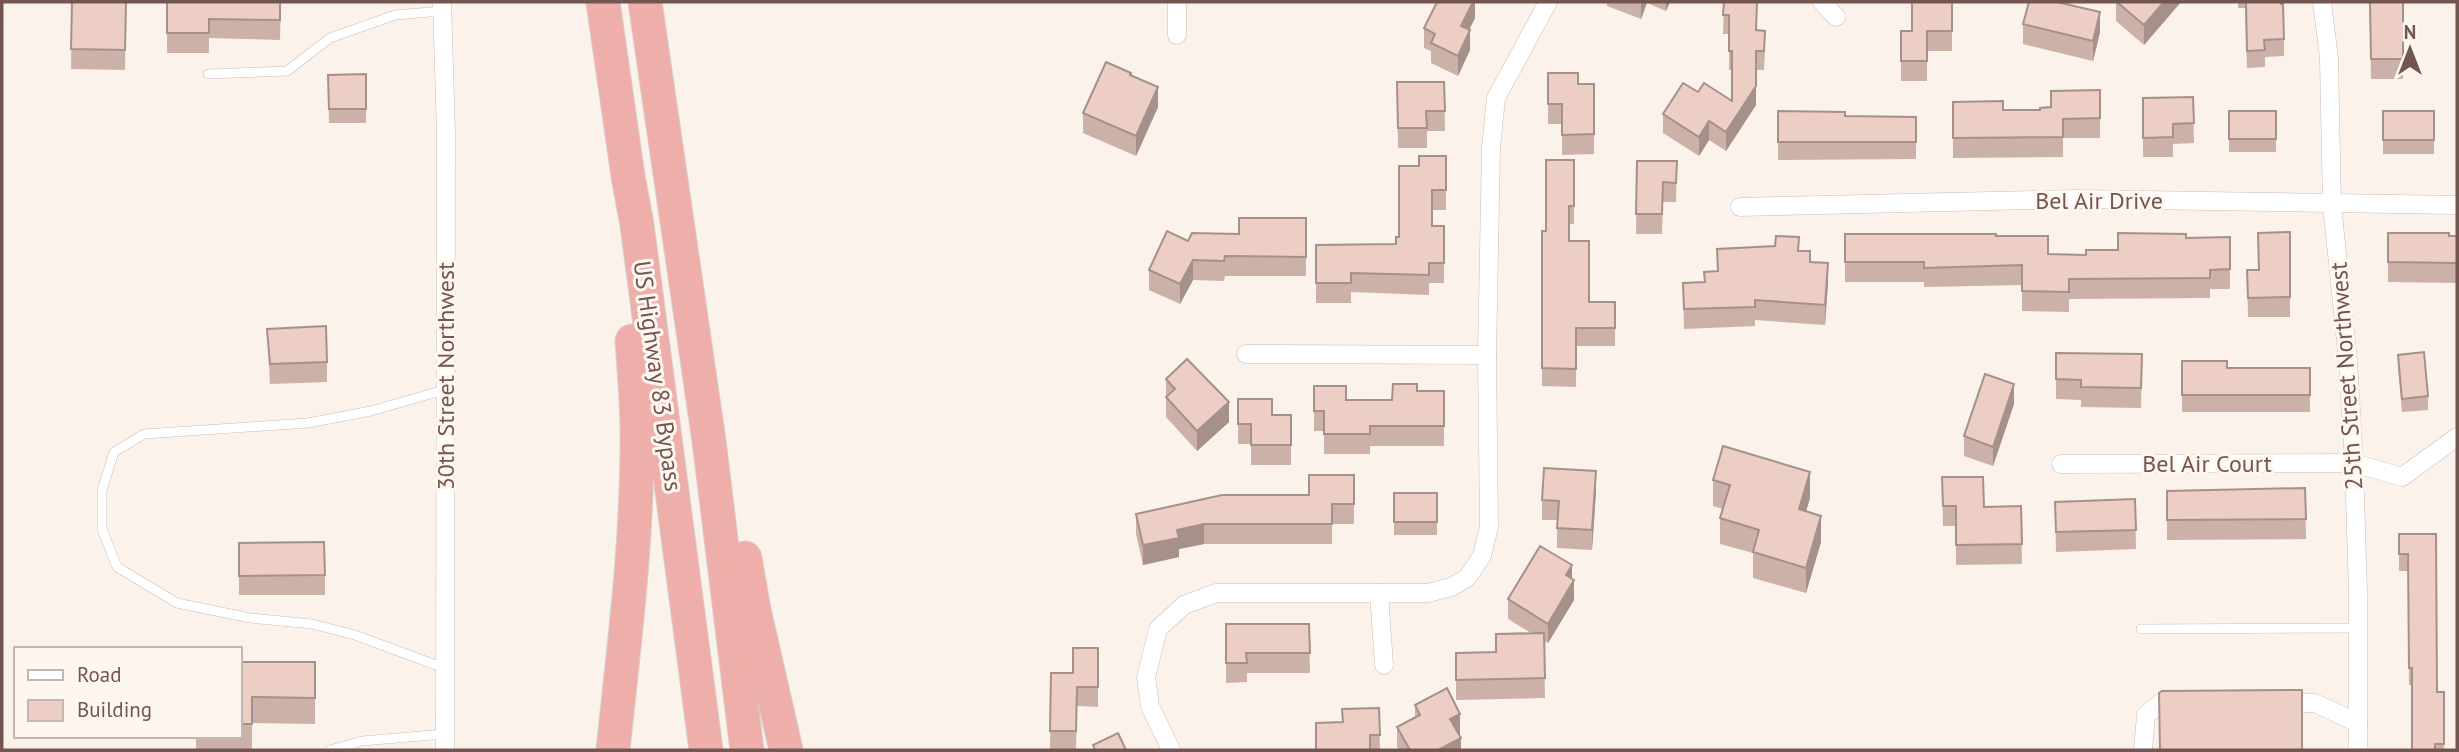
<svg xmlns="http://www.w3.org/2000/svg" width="2459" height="752" font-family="'PT Sans',sans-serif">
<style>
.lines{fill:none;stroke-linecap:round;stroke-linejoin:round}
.lane-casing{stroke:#cebbb4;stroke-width:10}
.street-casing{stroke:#cebbb4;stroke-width:19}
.highway-casing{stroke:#d8d0ce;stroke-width:35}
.lane{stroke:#fff;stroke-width:9}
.street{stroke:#fff;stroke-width:18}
.highway{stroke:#eeaea9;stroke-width:33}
.wall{fill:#ccb1a9}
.shaded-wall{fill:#a6908a}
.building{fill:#edcec5;stroke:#a6908a;stroke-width:2}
.labels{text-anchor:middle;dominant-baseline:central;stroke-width:6;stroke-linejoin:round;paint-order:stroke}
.street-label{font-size:24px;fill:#745650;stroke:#fdf6f1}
</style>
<rect width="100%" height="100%" fill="#fbf2eb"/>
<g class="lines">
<g class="lane-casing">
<g id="lane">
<path d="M208 74 287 71 330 38 395 15 442 11"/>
<path d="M444 390 371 411 308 423 144 434 114 452 102 490V529L117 567 177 603 250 618 312 624 355 635 444 668"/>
<path d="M2141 629 2358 628"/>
<path d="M330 750 362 741 444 734"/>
</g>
</g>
<g class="street-casing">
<g id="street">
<path d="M442 2 446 133 445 750"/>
<path d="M1822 2 1836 17"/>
<path d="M2322 2 2329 58 2332 205 2348 361 2354 463 2358 594V750"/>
<path d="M1177 35V2"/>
<path d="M1740 207 2076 199 2457 205"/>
<path d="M1246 354 1487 355"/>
<path d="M2061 464 2354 463 2402 477 2457 437"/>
<path d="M1379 593 1384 665"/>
<path d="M2281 703H2315L2358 723"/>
<path d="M1171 750 1150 706 1146 677 1158 629 1184 605 1216 593H1428L1451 587 1467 578 1482 556 1489 527 1487 355 1491 148 1496 98 1548 2"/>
<path d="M2143 750 2146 715 2163 701 2179 702"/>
</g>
</g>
<g class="highway-casing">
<g id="highway">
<path d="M603 2 628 176 637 225 706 750"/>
<path d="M645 2 709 441 747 750"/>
<path d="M745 558 754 610 786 750"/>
<path d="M613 750C624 645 638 538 637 431 637 401 634 371 632 341"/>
</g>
</g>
<use href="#lane" class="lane"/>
<use href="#street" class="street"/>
<use href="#highway" class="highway"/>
</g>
<g class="wall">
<path d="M72 2H126L125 70 71 69Z"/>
<path d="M167 2H281L280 40 209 38V53H167Z"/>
<path d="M1475 2V18L1469 30 1470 50 1458 76 1431 63V51L1424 48V28Z"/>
<path d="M1607 2H1670L1666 11 1647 3 1641 19 1607 6Z"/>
<path d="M1724 2 1757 30 1765 50 1764 70H1756V105L1726 151 1709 140 1699 156 1663 133V114L1698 92 1732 101V70H1729V34H1723Z"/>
<path d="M1952 2V51H1927V81H1901V31H1912Z"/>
<path d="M2116 2H2181L2144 45 2116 21Z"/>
<path d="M2238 2H2281L2284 39V56L2265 57V67L2247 68 2245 8H2238Z"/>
<path d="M2370 2H2403V79H2371Z"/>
<path d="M2023 24 2100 32 2093 61 2023 44Z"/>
<path d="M1548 73 1578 84H1594V154L1562 155V124H1548Z"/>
<path d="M366 74V123H329L328 75Z"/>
<path d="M1131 76 1158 107 1136 156 1083 133V113Z"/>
<path d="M1397 82H1444L1445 131H1427V148H1398Z"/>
<path d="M2100 90V138H2063V157L1953 158V102L2003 110H2040L2051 107Z"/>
<path d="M2193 97 2194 143 2173 144V157H2143V98Z"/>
<path d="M1778 111 1845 116 1916 117V159L1778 160Z"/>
<rect x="2229" y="111" width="47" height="41"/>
<rect x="2383" y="111" width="51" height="43"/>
<path d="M1446 156V210H1432V226H1444V283H1429V295L1351 292V303H1316V245L1396 244 1399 237Z"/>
<path d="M1574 160V224H1569V241L1589 302H1615V346H1576V387L1542 386V231H1546Z"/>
<path d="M1637 161H1677L1676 202H1663L1662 234H1636Z"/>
<path d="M1306 218V276H1225L1224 281 1193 280 1180 304 1149 290V270L1188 241 1239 234Z"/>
<path d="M2290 232V317H2248L2247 270H2259Z"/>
<path d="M2388 233 2457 236V283L2388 282Z"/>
<path d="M1845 234 1996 236 2048 254 2086 255 2186 238 2230 237V289H2210V298L2069 299V312L2022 311V285L1924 287V282H1845Z"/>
<path d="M1717 249 1799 251 1828 283 1825 325 1755 320V326L1684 329 1683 283 1704 282 1717 271Z"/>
<path d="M267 329 327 362V382L270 384Z"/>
<path d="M2056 353 2142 354 2141 408 2081 407V400L2056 399Z"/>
<path d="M2398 355 2428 396V410L2402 412 2398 368Z"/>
<path d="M2182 361 2227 368H2310V412H2182Z"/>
<path d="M1166 379 1229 422 1197 451 1166 417Z"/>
<path d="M1314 386 1346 400H1392L1417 391H1444V446H1370V454H1324V431H1314Z"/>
<path d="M1238 399 1272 415H1291V465H1251V444H1238Z"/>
<path d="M2014 404 1993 466 1964 456V436Z"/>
<path d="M1354 475V524H1332V544H1204L1179 549V557L1143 565 1136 534V514L1309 495Z"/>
<path d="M1942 477 1984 507 2021 506 2022 564 1956 565V526H1943Z"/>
<path d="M1713 480 1810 498 1806 511 1821 542 1806 593 1753 578V553L1720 544V518L1723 509 1713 506Z"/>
<path d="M2305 488 2306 539 2167 540V491Z"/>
<path d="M1596 491 1592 550 1557 548V520H1542V500Z"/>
<rect x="1394" y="493" width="43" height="42"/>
<path d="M2135 499 2136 549 2056 552 2055 502Z"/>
<path d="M2399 534H2436L2437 692H2444V750H2412V685H2409L2408 571H2399Z"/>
<path d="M239 543 325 575V595H239Z"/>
<path d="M1572 579 1574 600 1548 643 1544 641 1545 698 1456 700V653L1496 652 1531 633 1508 619V599Z"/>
<path d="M1226 624H1309L1310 673H1247V682L1226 683Z"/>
<path d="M1098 648V707L1077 706 1076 750H1050L1051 673H1073Z"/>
<path d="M240 662H315V724L252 723V750H196V736H240Z"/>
<path d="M1415 705 1460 734 1459 735 1461 750H1399L1397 747V727L1415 717Z"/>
<path d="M1379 708 1380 750H1316L1342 722Z"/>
</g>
<g class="shaded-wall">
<path d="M1473 2H1475V18L1461 46V26Z"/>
<path d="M1641 2H1647L1641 19Z"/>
<path d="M1666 2H1670L1666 11Z"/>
<path d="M2164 2H2181L2144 45V25Z"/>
<path d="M2100 12V32L2093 61V41Z"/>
<path d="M1470 30V50L1458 76V56Z"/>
<path d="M1756 86V105L1726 151V132Z"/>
<path d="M1158 87V107L1136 156V136Z"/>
<path d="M1709 121V140L1699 156V137Z"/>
<path d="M1193 260V280L1180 304V284Z"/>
<path d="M1828 263V283L1825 325V305Z"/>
<path d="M2014 384V404L1993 466V447Z"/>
<path d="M1229 402V422L1197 451V431Z"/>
<path d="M1596 471V491L1592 550V530Z"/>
<path d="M1810 472V498L1799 535V509Z"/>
<path d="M1821 516V542L1806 593V568Z"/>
<path d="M1204 524V544L1179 549V557L1143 565V545L1177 530Z"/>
<path d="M1572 565V585L1574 580V600L1548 643V624L1566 575Z"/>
<path d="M1460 714V734L1450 739V719Z"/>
<path d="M1461 738V750H1438Z"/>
</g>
<g class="building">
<path d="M72 2H126L125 50 71 49Z"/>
<path d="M167 2H280V20L209 19V33H167Z"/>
<path d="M1437 2H1473L1461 26 1470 30 1458 56 1431 43 1435 34 1424 28Z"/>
<path d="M1724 2H1757L1756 30 1765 31 1764 51H1756V86L1726 132 1709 121 1699 137 1663 114 1683 83 1698 92 1704 83 1732 101V51H1729V15H1723Z"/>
<path d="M1912 2H1952V31H1927V61H1901V31H1912Z"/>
<path d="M2029 2H2057L2100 12 2093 41 2023 24Z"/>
<path d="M2117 2H2164L2144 25Z"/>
<path d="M2246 2H2281V4H2283L2284 39 2264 40 2265 50 2247 51Z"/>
<path d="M2370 2H2403V59H2371Z"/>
<path d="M1106 62 1131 73 1130 75 1158 87 1136 136 1083 113Z"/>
<path d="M1548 73H1578V84H1594V134L1562 135V104H1548Z"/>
<path d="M366 74V109H329L328 75Z"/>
<path d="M1397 82H1444L1445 111H1426L1427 128H1398Z"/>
<path d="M2100 90V118L2063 119V137L1953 138V102L2003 101V110H2040V108L2051 107V91Z"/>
<path d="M2193 97 2194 123 2173 124V137L2143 138V98Z"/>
<path d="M1778 111 1845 112V116L1916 117V142H1778Z"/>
<rect x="2229" y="111" width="47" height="28"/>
<rect x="2383" y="111" width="51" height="29"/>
<path d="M1419 156H1446V190H1432V226H1444V263H1429V275L1351 273V283H1316V245L1396 244V237H1399V166H1419Z"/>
<path d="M1546 160H1574V206H1569V241H1589V302H1615V328H1576V369L1542 368V231H1546Z"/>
<path d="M1637 161H1677L1676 183 1663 182 1662 214H1636Z"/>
<path d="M1239 218H1306V257L1225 256 1224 261 1193 260 1180 284 1149 270 1167 231 1188 241 1192 233 1239 234Z"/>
<path d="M2290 232V297L2248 298 2247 270H2259L2258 233Z"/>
<path d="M2118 233 2186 234V238L2230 237V269L2210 270V278L2069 279V292L2022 291V265L1924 268V262H1845V234H1996V236H2048V254L2086 255V250H2118Z"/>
<path d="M2388 233H2449V236H2457V263L2388 262Z"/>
<path d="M1776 236 1799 237 1798 251H1810V262L1828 263 1825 305 1755 300V307L1684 309 1683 283 1705 282 1704 272 1718 271 1717 249 1775 246Z"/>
<path d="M326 326 327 362 270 364 267 329Z"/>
<path d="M2424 352 2428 396 2402 399 2398 355Z"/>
<path d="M2056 353 2142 354 2141 388 2081 387V380L2056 379Z"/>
<path d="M1187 359 1229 402 1197 431 1166 397 1175 389 1166 379Z"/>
<path d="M2182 361H2227V368H2310V395H2182Z"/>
<path d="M1985 374 2014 384 1993 447 1964 436Z"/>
<path d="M1393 384H1417V391H1444V426H1370V434H1324V411H1314V386H1346V400H1392Z"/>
<path d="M1238 399H1272V415H1291V445H1251V424H1238Z"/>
<path d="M1723 446 1810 472 1799 509 1821 516 1806 568 1753 552 1759 530 1720 518 1730 485 1713 480Z"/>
<path d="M1544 468 1596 471 1592 530 1557 528 1559 501 1542 500Z"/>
<path d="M1309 475H1354V504H1332V524H1204L1177 530 1179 538 1143 545 1136 514 1222 495H1309Z"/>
<path d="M1942 477H1983L1984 507 2021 506 2022 544 1956 545V506H1943Z"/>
<path d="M2305 488 2306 519 2167 520V491Z"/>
<rect x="1394" y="493" width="43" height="29"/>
<path d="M2135 499 2136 530 2056 532 2055 502Z"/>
<path d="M2399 534H2436L2437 692H2444V744H2435V750H2412V668H2409L2408 554H2399Z"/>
<path d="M324 542 325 575 239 576V543Z"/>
<path d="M1540 546 1572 565 1566 575 1574 580 1548 624 1508 599Z"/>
<path d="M1226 624H1309L1310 653H1246L1247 663H1226Z"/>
<path d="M1544 633 1545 678 1456 680V653L1496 652V634Z"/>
<path d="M1073 648H1098V687H1077L1076 731H1050L1051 673H1073Z"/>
<path d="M240 662H315V698L252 697V724H240Z"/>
<path d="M1447 688 1460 714 1450 719 1461 738 1438 750H1410L1397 727 1420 715 1415 705Z"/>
<path d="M2302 690V750H2160L2159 693 2162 691Z"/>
<path d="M1379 708 1380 735H1370V750H1316V723L1343 722 1342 709Z"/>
<path d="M1118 733 1126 750H1095L1093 745Z"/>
</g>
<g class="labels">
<g class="street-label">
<text x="2099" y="200">Bel Air Drive</text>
<text transform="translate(445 376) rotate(-90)">30th Street Northwest</text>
<text transform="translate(658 376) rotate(82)">US Highway 83 Bypass</text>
<text transform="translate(2346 376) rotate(-94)">25th Street Northwest</text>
<text x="2207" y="463">Bel Air Court</text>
</g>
</g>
<rect width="2459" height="752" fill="none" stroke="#745650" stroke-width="7"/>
<rect x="14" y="647" width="228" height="91" fill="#fdf6f1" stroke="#c6b6b1" stroke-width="2"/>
<rect x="28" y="670" width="35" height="10" fill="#ffffff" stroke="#c6b6b1" stroke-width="2"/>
<text x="77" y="682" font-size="21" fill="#745650">Road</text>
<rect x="28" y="700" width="35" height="21" fill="#edcec5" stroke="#c6b6b1" stroke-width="2"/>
<text x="77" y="717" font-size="21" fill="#745650">Building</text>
<g transform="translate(2410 49)" stroke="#fdf6f1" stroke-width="5" paint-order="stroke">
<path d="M0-5L12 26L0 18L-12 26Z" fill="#745650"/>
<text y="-10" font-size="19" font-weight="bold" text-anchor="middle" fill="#745650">N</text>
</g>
</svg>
